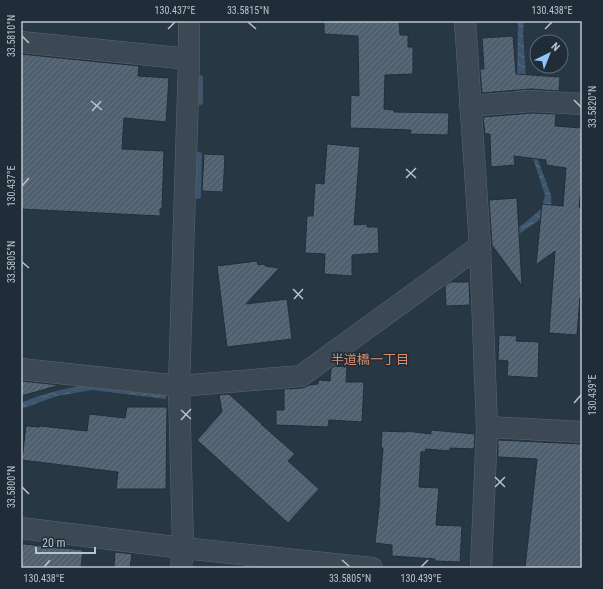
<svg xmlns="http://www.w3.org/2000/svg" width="603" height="589" font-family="'Roboto Condensed','Noto Sans JP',sans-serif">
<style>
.water{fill:url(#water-waves)}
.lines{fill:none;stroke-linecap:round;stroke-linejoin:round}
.stream{stroke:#3d566d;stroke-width:6}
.building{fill:url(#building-hatch);stroke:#222f3b}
.minor-casing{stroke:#5a6671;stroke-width:22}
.minor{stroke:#3c4853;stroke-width:21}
.ticks{fill:none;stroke:#b9c3cd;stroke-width:1.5}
.labels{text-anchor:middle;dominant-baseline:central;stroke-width:3;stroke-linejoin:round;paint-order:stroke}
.neighbourhood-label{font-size:13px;fill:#d88d69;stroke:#202d39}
.neatline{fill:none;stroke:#b9c3cd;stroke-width:1.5}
.ticks-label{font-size:10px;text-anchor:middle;fill:#b9c3cd}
</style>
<defs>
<pattern id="water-waves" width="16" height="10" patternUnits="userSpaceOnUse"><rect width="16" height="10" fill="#3d566d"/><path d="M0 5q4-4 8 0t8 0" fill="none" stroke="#576d81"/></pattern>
<pattern id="building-hatch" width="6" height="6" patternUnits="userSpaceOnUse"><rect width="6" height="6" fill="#50606f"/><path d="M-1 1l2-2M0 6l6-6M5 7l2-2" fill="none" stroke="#677582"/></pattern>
</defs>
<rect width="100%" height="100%" fill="#273744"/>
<g class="water">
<path d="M518 21H524L523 34 527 91 524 120 527 131 551 195C551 198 552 202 551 205 544 223 513 234 501 248H492L501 240 521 226 541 209 545 195 521 122 517 93Z"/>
<path d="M80 386 166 391V399L92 390 57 396 21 409V403C42 394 58 390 80 386Z"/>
</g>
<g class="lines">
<g class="stream">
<path d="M200 102V78"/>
<path d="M198 196 199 155"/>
</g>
</g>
<g class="building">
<path d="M324 21H399L400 35H408V47H413V74L385 75 384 109 394 110V112L449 113 448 135 410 134 411 130 350 128 351 95 359 96 358 36 324 34Z"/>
<path d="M513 36 516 74 560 77 559 91 531 89 482 93 480 69H484L482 38Z"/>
<path d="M21 54 139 66 138 76 169 78 166 122 124 118 122 149 164 151 162 209H160V216L21 209Z"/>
<path d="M532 113 556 114 555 126 582 128V178L579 207 582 208V297H580L577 335 549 333 555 251 536 265 542 204 563 206 566 168 546 165V160L514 156 515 165 491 167 490 134H485L483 117Z"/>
<path d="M327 144 360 147 354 225 367 224V227H378L379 253 352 255V276L324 274 325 254 305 253 307 216H313L315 183 324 184Z"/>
<path d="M204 154 225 155 223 192 202 191Z"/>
<path d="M517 198 522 286 492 245 489 200Z"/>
<path d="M257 261 258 265 265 264V266L279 268 246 304 287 299 292 339 227 347 217 266Z"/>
<path d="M450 282H469L470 305 446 306 445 286Z"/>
<path d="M499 335 517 336 516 341 539 342 538 378 507 376 508 361 498 360Z"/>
<path d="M335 366 347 367 346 382H364L362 422 329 420 328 427 276 425V410H284V389L302 388 310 385 318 384 319 380 330 381 331 369Z"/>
<path d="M21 381 60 385 21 396Z"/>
<path d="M229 394 263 425 261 424 295 454 288 461 319 489 288 523 197 440 222 412 219 395Z"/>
<path d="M127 407H167L166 489H116L118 472 22 460 26 426 40 427V426L87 431 89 414 125 418Z"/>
<path d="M431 430 475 434 474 449 450 448V451L426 449 425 452H421L419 487 439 488 436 525 462 526 460 562 435 561V559L392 556V545L375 543 380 499H379L383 448H381L382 431 407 432V431L431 434Z"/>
<path d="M498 440 582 444V568H525L537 459 498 457Z"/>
<path d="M23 544 83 550 81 568H21Z"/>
<path d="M115 552 132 554 130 568H114Z"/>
</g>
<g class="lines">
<g class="minor-casing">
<g id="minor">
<path d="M465 21 480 246 487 427 481 568"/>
<path d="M21 42 189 59"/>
<path d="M470 106 532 101 582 104"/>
<path d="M21 369 179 386 301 376 480 246"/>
<path d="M487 427 582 432"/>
<path d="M21 528 183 548 372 568"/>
<path d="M181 568 183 548 179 386 189 59V21"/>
</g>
</g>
<use href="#minor" class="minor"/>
</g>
<path class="ticks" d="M248 22 256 29M168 29 175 22M545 29 552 22M22 36 29 43M574 100 581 107M91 101 102 110M92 111 101 101M406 169 416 178M406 178 416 168M22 186 29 178M22 262 29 268M293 289 303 299M294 299 303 289M574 403 581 395M181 410 191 419M181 420 191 409M495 477 505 487M22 487 29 494M495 487 505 477M342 560 350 567M44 567 50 560M421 567 428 560"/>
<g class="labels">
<g class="neighbourhood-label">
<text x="370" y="359">半道橋一丁目</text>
</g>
</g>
<rect width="603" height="589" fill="none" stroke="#202d39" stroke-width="44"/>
<g transform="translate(549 54) rotate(43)"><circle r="19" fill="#202d39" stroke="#5d6974"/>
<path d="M0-3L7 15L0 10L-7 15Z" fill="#92c6f9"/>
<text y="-6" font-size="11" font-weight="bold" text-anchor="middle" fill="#b9c3cd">N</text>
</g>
<path d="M36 547v6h59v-6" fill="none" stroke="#b9c3cd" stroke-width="2"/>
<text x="42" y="547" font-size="12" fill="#b9c3cd" stroke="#202d39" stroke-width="3" paint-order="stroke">20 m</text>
<rect x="22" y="22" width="559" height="545" class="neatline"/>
<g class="ticks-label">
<text x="175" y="14">130.437°E</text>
<text x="248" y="14">33.5815°N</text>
<text x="552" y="14">130.438°E</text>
<text transform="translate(11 36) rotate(-90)" y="4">33.5810°N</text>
<text transform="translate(592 107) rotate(-90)" y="4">33.5820°N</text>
<text transform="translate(11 186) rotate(-90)" y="4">130.437°E</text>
<text transform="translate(11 262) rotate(-90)" y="4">33.5805°N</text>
<text transform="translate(592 395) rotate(-90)" y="4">130.439°E</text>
<text transform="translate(11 487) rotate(-90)" y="4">33.5800°N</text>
<text x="44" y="582">130.438°E</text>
<text x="350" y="582">33.5805°N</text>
<text x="421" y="582">130.439°E</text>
</g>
</svg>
